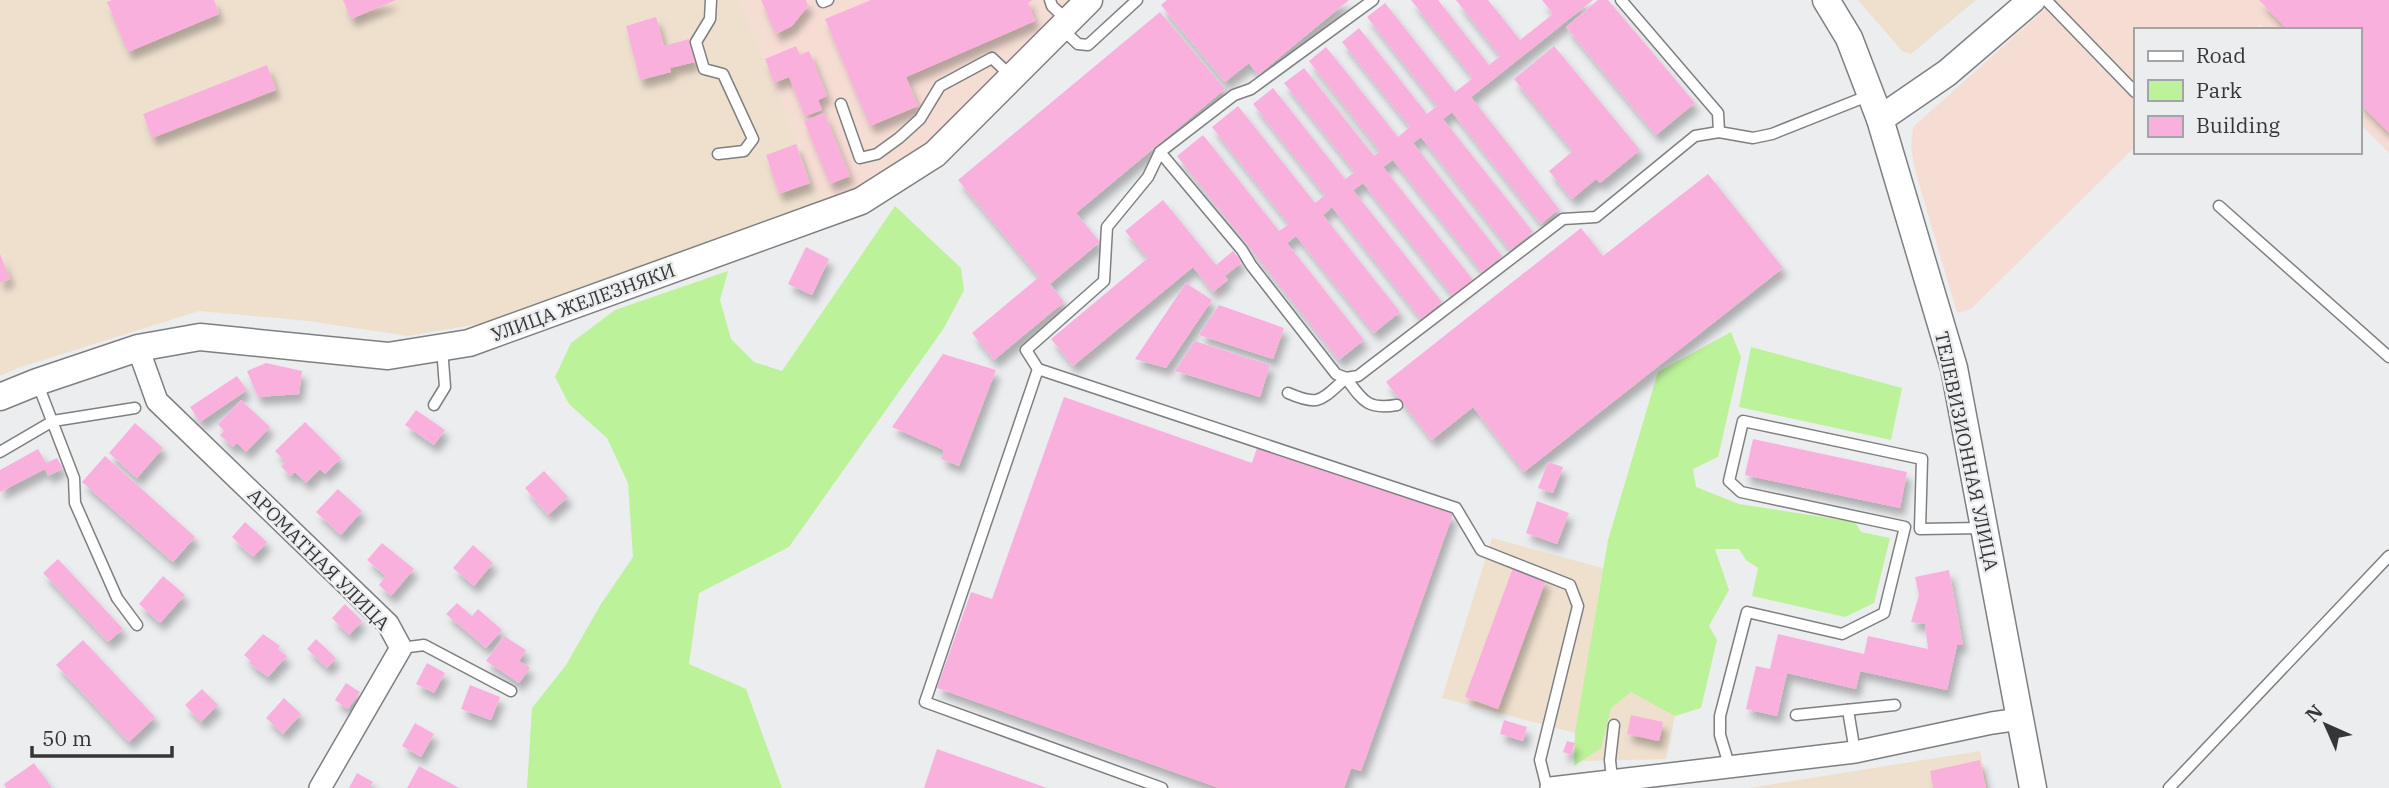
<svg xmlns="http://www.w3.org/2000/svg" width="2389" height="788" font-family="'IBM Plex Serif',serif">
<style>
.commercial{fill:#f6ddd4}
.industrial{fill:#efe0ce}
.green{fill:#bcf29a}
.building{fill:#fab0dd;filter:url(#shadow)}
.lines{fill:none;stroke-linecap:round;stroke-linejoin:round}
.service-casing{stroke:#7e7f81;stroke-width:13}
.minor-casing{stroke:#7e7f81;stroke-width:24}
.tertiary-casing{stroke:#7e7f81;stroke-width:29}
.service{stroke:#fff;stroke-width:10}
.minor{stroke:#fff;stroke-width:21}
.tertiary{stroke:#fff;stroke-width:26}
.labels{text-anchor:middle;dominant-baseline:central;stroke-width:5;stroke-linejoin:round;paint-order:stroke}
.street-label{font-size:19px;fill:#363637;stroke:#ecedef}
</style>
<defs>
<filter id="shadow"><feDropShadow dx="4.5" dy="8" stdDeviation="3.5" flood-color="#0004"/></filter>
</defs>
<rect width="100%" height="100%" fill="#ecedef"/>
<g class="commercial">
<path d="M740 0H1069L927 143 865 185 823 203Z"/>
<path d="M2055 0H2389V153L2359 123V30H2264L2259 25 2254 30H2135V147L1971 309 1957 313 1915 170 1911 147 1913 127Z"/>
</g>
<g class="industrial">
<path d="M0 0H740L823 203 484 323 408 336 308 321 199 311 18 368 0 376Z"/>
<path d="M1858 0H1976L1911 54 1902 51Z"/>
<path d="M1492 538 1603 568 1584 683 1678 701 1666 759 1583 761 1575 733 1442 698Z"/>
<path d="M1980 751 1988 788H1748Z"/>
</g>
<g class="green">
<path d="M895 206 961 268 964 290 944 328 789 547 699 593 689 664 746 689 782 788H527L532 708 566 665 601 604 633 557 628 483 607 438 569 404 555 377 571 343 615 310 728 271 720 300 731 339 754 362 782 371Z"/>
<path d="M1731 332 1741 357 1718 457 1693 469 1696 487 1739 504 1855 522 1861 532 1890 538 1874 603 1845 617 1752 596 1758 568 1746 560 1739 549H1715L1729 590 1709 626 1717 640 1701 708 1675 716 1631 692 1611 708 1601 748 1574 766 1575 733 1608 540 1658 372Z"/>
<path d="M1751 347 1902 388 1891 440 1739 407Z"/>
</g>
<g class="building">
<path d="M112 0H214L219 14 128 52 107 2Z"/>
<path d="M343 0H396L351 19Z"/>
<path d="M761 0H806L808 6 792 26 776 34Z"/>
<path d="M871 0H1033L1028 3 1035 21 906 77 918 106 870 126 825 19Z"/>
<path d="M1167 0H1349L1258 75 1249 63 1225 82 1161 5Z"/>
<path d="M1411 0H1438L1489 65 1500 56 1456 0H1488L1520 40 1553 14 1542 0H1593L1471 97 1559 209 1541 224 1452 112 1443 119 1533 232 1510 250 1421 137 1413 143 1502 256 1482 272 1393 160 1383 167 1473 280 1453 296 1363 183 1353 190 1442 302 1421 319 1332 207 1323 215 1400 312 1374 333 1296 236 1287 243 1364 340 1339 360 1177 156 1203 135 1279 231 1289 224 1212 127 1238 106 1315 203 1325 195 1253 104 1273 88 1345 179 1355 172 1284 83 1304 68 1374 156 1380 151 1309 61 1326 47 1398 137 1410 127 1342 42 1359 28 1427 114 1437 106 1367 17 1385 3 1455 92 1473 78Z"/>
<path d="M1598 0H1608L1695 103 1656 135 1566 27Z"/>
<path d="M2259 0H2389V133L2359 103V30H2288Z"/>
<path d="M1160 12 1225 89 1076 213 1100 242 1050 284 1064 302 994 360 972 333 1039 277 958 180Z"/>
<path d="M656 17 664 46 689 39 695 62 670 68 671 72 640 80 626 26Z"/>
<path d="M796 46 800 55 809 51 827 96 818 100 822 110 805 116 789 77 774 83 765 59Z"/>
<path d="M1554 46 1640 150 1600 183 1596 179 1572 199 1549 171 1573 151 1514 79Z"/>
<path d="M267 65 276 90 152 138 143 114Z"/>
<path d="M824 113 850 176 830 184 804 121Z"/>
<path d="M796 144 810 183 779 194 766 155Z"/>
<path d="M1708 174 1783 268 1524 472 1473 407 1432 440 1386 382 1581 228 1603 256Z"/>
<path d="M1163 200 1216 265 1233 251 1242 262 1225 276 1228 280 1213 292 1193 267 1073 366 1051 339 1148 258 1125 231Z"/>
<path d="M806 247 829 259 812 295 788 284Z"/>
<path d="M0 254 10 279 0 283Z"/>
<path d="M1186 283 1212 300 1166 368 1135 359Z"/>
<path d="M1219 305 1284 328 1273 359 1199 335Z"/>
<path d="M1195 341 1270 365 1260 397 1175 371Z"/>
<path d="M943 354 996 370 959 466 941 459 944 450 892 427Z"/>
<path d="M266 363 302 371 299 394 258 397 247 371Z"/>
<path d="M237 376 247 390 200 422 190 407Z"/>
<path d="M1064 397 1252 463 1258 445 1453 514 1361 771 1351 768 1344 788H1219L937 688 971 592 992 599Z"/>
<path d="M241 400 270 427 246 452 237 443 233 447 220 435 224 431 218 424Z"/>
<path d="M416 410 445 430 434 445 405 425Z"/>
<path d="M305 422 341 458 325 474 320 469 306 483 295 472 290 476 281 466 286 462 275 451Z"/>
<path d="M135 423 163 448 137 478 109 453Z"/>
<path d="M1753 439 1907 472 1900 508 1745 475Z"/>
<path d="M38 449 46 463 57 458 63 468 48 476 45 469 0 492V470Z"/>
<path d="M105 456 195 537 173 562 82 482Z"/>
<path d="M1548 462 1563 467 1553 493 1538 488Z"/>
<path d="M544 471 568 497 548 515 525 488Z"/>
<path d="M338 489 362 511 341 535 316 512Z"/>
<path d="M1537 501 1569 513 1557 544 1526 533Z"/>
<path d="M245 522 267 542 253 557 232 537Z"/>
<path d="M382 543 414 569 391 596 379 585 386 576 367 560Z"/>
<path d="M473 545 493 563 474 586 453 568Z"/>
<path d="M58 559 123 629 108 642 43 573Z"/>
<path d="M1513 568 1546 580 1498 709 1465 697Z"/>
<path d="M1949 570 1963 645H1957L1947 690 1860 671 1856 689 1787 673 1777 716 1746 709 1756 666 1770 669 1778 634 1864 654 1868 636 1928 649 1925 624 1911 622 1919 595 1915 577Z"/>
<path d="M163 576 185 595 160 623 139 604Z"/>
<path d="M457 603 472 616 478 609 502 630 486 648 446 614Z"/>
<path d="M345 604 362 621 349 635 332 618Z"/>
<path d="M263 634 280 646 278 649 287 656 268 677 249 663 251 661 244 655Z"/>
<path d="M504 636 526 650 519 661 530 668 519 683 486 661Z"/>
<path d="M316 639 336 658 327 668 307 649Z"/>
<path d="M83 640 155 717 129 742 56 665Z"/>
<path d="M427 663 445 673 434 693 416 684Z"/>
<path d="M346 683 360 692 348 709 335 700Z"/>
<path d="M470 685 500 697 491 720 461 709Z"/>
<path d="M202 689 218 705 201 722 185 705Z"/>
<path d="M284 698 301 714 283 734 266 718Z"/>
<path d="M1631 715 1663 722 1659 741 1627 734Z"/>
<path d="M1504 720 1527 727 1523 741 1500 734Z"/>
<path d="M415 723 434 734 421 757 402 746Z"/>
<path d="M1567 741 1575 743 1571 755 1563 752Z"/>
<path d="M937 749 1047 788H924Z"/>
<path d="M1980 760 1986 788H1933L1930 771Z"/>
<path d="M34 763 52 788H6L4 784Z"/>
<path d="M419 766 459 788H407Z"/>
<path d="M357 773 373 782 369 788H349Z"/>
</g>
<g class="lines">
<g class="service-casing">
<g id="service">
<path d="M711 0 710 19 696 42 704 69 723 74 753 139 744 151 718 154"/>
<path d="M822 0 823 2 828 0"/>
<path d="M1050 0 1052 6 1068 21"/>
<path d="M1373 0 1251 89 1234 95 1160 152 1242 250 1251 265 1336 374 1346 378 1358 376 1563 219 1596 217 1695 136 1719 132 1753 138 1772 134 1870 95"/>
<path d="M1621 0 1718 113 1719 132"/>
<path d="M2046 0 2135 92"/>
<path d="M1061 28 1078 44 1088 45 1137 0"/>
<path d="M841 104 860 158 877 154 899 138 920 119 940 86 992 58 1012 77"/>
<path d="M2219 206 2389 357"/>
<path d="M1038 369 1026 350 1104 281 1107 227 1148 177 1160 152"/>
<path d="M37 382 74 478 75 503 117 598 137 625"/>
<path d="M1288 393C1320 407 1321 400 1346 378 1363 401 1367 410 1397 405"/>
<path d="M434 405 445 387 442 348"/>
<path d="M0 452 53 421 135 408"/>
<path d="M401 648 424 645 511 691"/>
<path d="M1848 710 1855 752"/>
<path d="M1796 715 1895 705"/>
<path d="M1730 768 1720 735V716L1747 612 1842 634 1884 613 1905 527 1741 492 1729 481 1743 421 1922 459 1920 529 1982 528"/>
<path d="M1612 779 1610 760 1614 725"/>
<path d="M1162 788 925 702 1038 369 1456 508 1481 550 1570 585 1578 606 1540 760 1547 788"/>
<path d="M2169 788 2389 556"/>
</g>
</g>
<g class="minor-casing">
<g id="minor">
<path d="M138 348 157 401 388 624 401 648 320 788"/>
<path d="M1551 788 1855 752 1992 723 2020 719"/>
</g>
</g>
<g class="tertiary-casing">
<g id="tertiary">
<path d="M1826 0 1849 38 1880 119 1954 368 2033 788"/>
<path d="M1880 119 1947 73 2032 0"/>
<path d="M0 397 37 382 138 348 200 337 388 356 469 343 861 201 935 154 1089 0"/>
</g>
</g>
<use href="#service" class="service"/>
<use href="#minor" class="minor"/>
<use href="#tertiary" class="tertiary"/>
</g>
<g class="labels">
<g class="street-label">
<text transform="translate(583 302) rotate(-20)">УЛИЦА ЖЕЛЕЗНЯКИ</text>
<text transform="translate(1967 451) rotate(78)">ТЕЛЕВИЗИОННАЯ УЛИЦА</text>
<text transform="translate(319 559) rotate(45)">АРОМАТНАЯ УЛИЦА</text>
</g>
</g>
<rect x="2134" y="28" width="228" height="126" fill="#ecedef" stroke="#a3a4a5" stroke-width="2"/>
<rect x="2148" y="51" width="35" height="10" fill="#ffffff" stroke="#a3a4a5" stroke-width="2"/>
<text x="2196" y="63" font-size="21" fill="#363637">Road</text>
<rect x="2148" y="80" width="35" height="21" fill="#bcf29a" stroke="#a3a4a5" stroke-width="2"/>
<text x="2196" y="98" font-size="21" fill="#363637">Park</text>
<rect x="2148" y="116" width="35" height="21" fill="#fab0dd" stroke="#a3a4a5" stroke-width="2"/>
<text x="2196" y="133" font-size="21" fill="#363637">Building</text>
<g transform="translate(2326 725) rotate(315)" stroke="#ecedef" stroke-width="5" paint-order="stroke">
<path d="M0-5L12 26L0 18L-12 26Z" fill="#363637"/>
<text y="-10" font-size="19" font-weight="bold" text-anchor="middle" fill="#363637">N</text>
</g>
<path d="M32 746v10h140v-10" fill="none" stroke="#363637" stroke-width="3.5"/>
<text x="42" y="746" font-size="21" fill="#363637" stroke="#ecedef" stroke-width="5" paint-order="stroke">50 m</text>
</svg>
